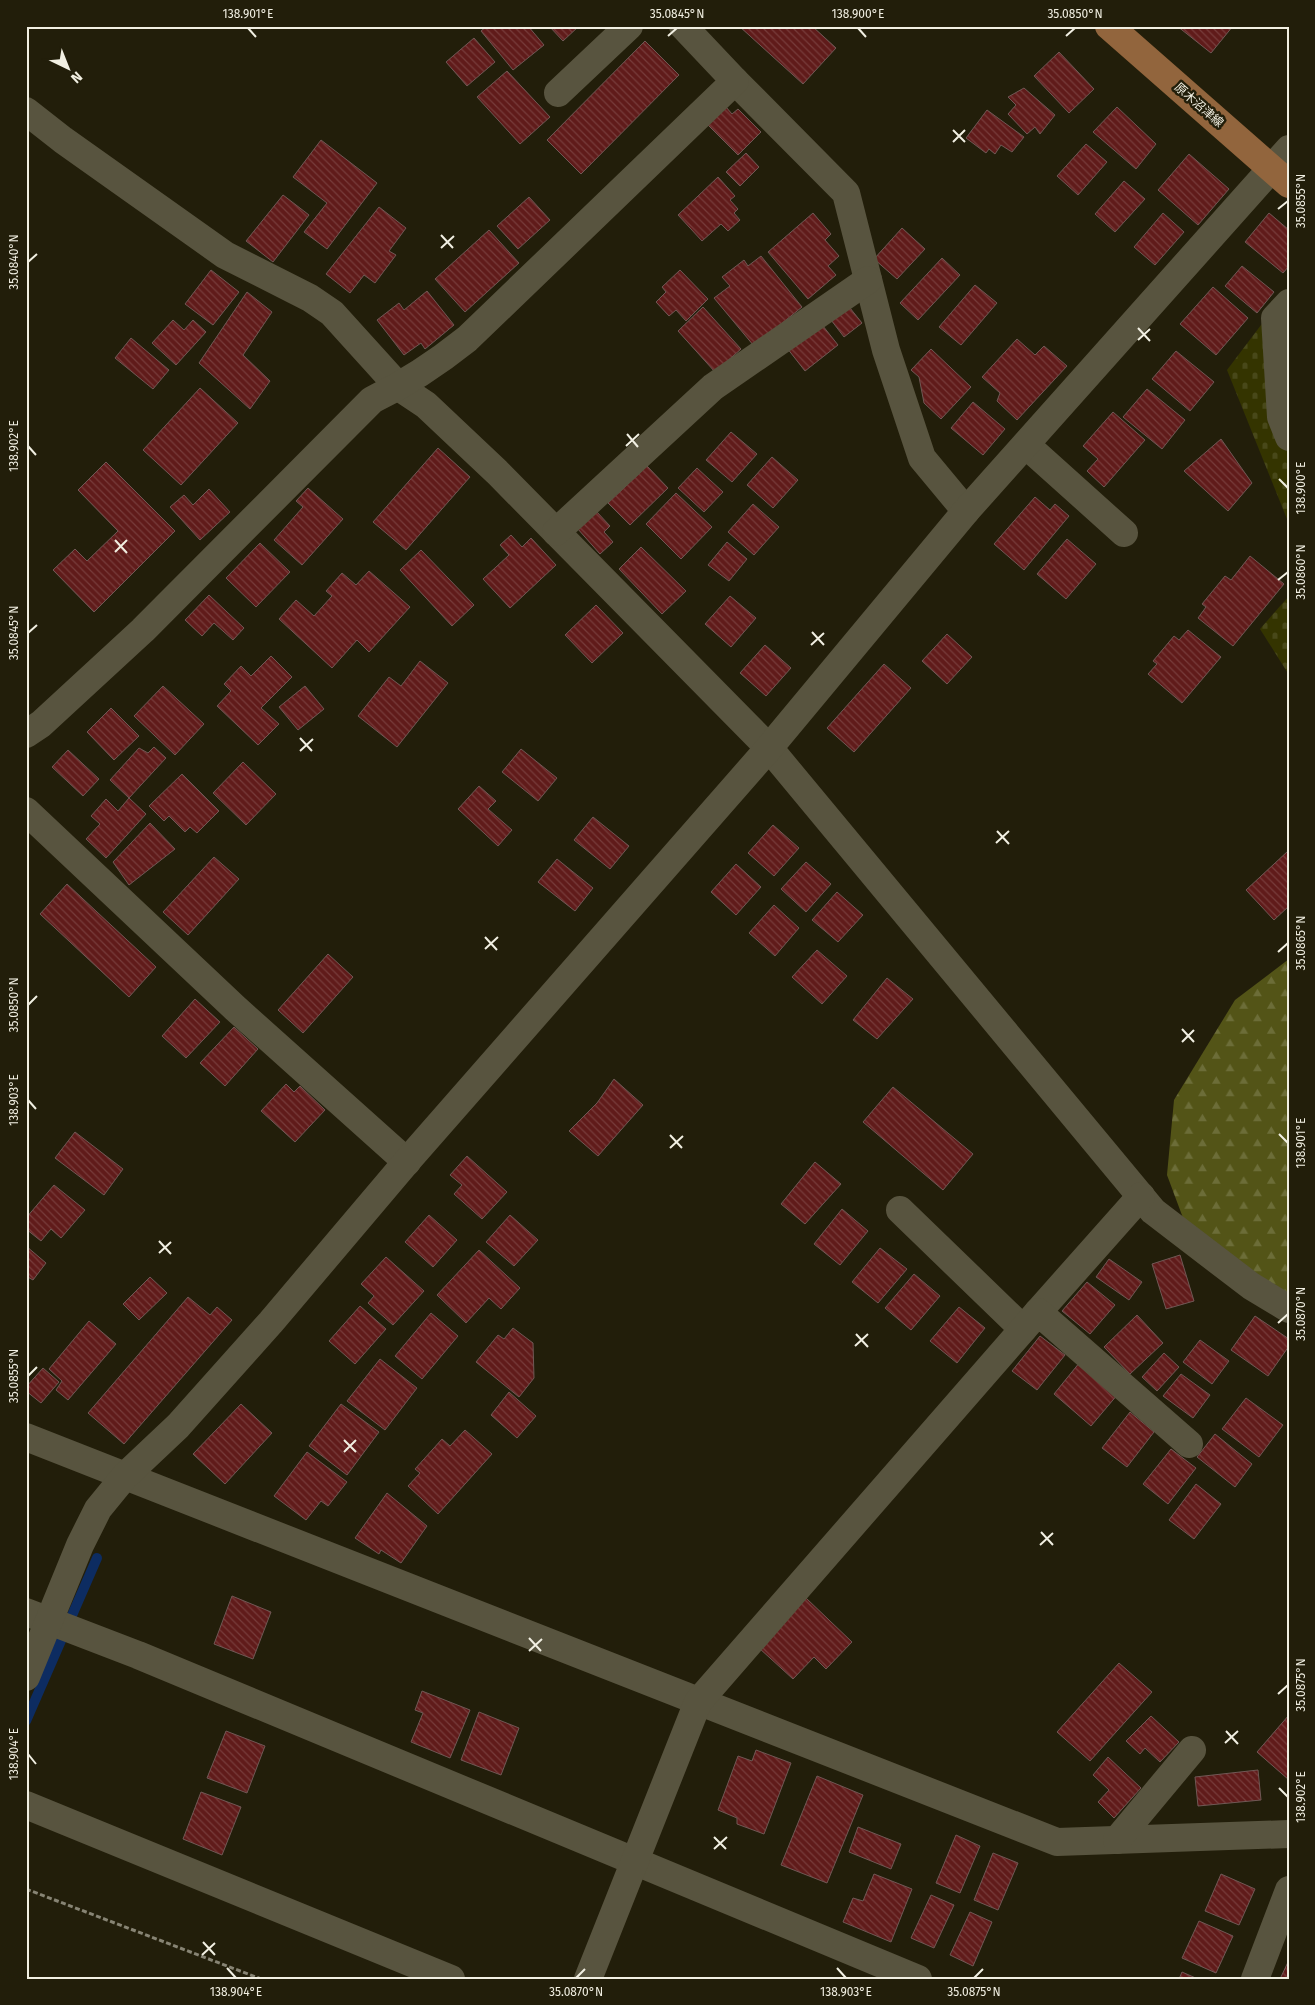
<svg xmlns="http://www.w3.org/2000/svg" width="1315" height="2005" font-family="'Fira Sans','Noto Sans JP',sans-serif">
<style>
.forest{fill:url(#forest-firs)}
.cemetery{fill:url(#cemetery-stones)}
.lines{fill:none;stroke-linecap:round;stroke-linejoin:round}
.stream{stroke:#0d2c61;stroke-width:10}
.building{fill:url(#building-back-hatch);stroke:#705855}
.path{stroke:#878474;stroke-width:3;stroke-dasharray:5 2.5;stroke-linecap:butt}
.minor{stroke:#58543f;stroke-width:28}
.major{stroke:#92653d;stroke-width:28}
.ticks{fill:none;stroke:#f1efe2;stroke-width:2}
.labels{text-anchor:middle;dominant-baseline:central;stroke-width:5;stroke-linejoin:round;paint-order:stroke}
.street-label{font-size:12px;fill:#f1efe2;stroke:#221e0a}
.neatline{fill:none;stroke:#f1efe2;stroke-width:2}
.ticks-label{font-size:12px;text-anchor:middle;fill:#f1efe2}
</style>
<defs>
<pattern id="forest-firs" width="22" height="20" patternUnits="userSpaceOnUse" patternTransform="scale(1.25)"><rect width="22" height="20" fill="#535417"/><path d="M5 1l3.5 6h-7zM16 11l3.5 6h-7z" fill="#6c6d38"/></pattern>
<pattern id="cemetery-stones" width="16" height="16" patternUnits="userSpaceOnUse" patternTransform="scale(1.25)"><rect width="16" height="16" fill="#343400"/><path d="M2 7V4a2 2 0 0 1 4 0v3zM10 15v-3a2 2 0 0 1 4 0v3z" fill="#484819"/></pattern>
<pattern id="building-back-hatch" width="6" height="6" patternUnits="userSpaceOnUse" patternTransform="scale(1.25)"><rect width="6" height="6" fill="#601b1a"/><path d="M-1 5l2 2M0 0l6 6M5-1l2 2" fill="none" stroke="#773c3b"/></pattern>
</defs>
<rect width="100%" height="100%" fill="#221e0a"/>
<path class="forest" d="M1289 959V1309L1192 1242 1167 1175 1174 1100 1235 1000Z"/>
<g class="cemetery">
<path d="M1289 288V524L1227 370Z"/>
<path d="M1289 596V675L1260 629Z"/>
</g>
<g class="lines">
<path class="stream" d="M26 1721 97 1558"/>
</g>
<g class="building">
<path d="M487 26H528L544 45 513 70 481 31Z"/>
<path d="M549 26H579L563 41Z"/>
<path d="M739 26H812L836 48 803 84Z"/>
<path d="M1177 26H1233L1211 53Z"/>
<path d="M474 38 495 62 467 86 446 62Z"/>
<path d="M645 41 679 75 581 174 547 140Z"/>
<path d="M1059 52 1094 89 1069 113 1034 76Z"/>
<path d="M507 71 550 117 520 144 477 97Z"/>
<path d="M1024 88 1055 115 1040 134 1035 127 1027 134 1008 114 1016 105 1008 97Z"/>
<path d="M726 107 732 114 738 109 761 132 738 155 708 125Z"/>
<path d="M1117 107 1156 144 1136 169 1093 132Z"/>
<path d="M987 110 1024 137 1012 152 1001 145 995 154 989 149 986 153 966 138Z"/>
<path d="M321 140 377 183 327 249 304 232 327 203 293 177Z"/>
<path d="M1086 144 1107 162 1078 195 1057 176Z"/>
<path d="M746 153 759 167 740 186 726 172Z"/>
<path d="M1189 154 1229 189 1198 225 1158 190Z"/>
<path d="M718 177 735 196 730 200 738 209 734 213 740 220 728 231 721 224 702 241 678 215Z"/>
<path d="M1124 181 1145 199 1115 232 1095 214Z"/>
<path d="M283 195 309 215 273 262 246 241Z"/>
<path d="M529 197 550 220 518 249 497 226Z"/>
<path d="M379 207 406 228 389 251 396 255 375 283 364 275 350 293 326 274Z"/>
<path d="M813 213 831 234 825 240 839 256 828 266 836 275 808 299 768 252Z"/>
<path d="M1163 213 1184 232 1155 265 1134 247Z"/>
<path d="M1269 213 1289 230V266L1283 273 1245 242Z"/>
<path d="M902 228 925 249 897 279 874 259Z"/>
<path d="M489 230 519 263 465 312 435 279Z"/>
<path d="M761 256 802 307 754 346 714 298 730 286 722 277 744 260 748 266Z"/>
<path d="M942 258 960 275 918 320 900 303Z"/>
<path d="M1242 266 1274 292 1257 313 1225 286Z"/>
<path d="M211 270 239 292 213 325 185 304Z"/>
<path d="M680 270 708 299 686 321 676 310 669 316 656 302 666 292 662 287Z"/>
<path d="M975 285 997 303 961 345 939 327Z"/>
<path d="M1213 287 1248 318 1216 355 1180 324Z"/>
<path d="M427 291 454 325 425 349 421 343 404 355 377 320 399 303 404 310Z"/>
<path d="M247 292 272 312 243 355 270 381 250 409 199 363Z"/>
<path d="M846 303 862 323 844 337 828 316Z"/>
<path d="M703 307 741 349 715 372 678 331Z"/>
<path d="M173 320 184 330 193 320 206 332 176 365 152 343Z"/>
<path d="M819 321 838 345 805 371 787 348Z"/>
<path d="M131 338 169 370 153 389 115 358Z"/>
<path d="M1017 339 1035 355 1044 346 1067 366 1017 420 997 401 1000 393 982 377Z"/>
<path d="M931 349 971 387 941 419 924 403 919 377 911 370Z"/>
<path d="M1176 351 1214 382 1190 411 1152 379Z"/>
<path d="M200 388 238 423 181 485 143 450Z"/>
<path d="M1147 389 1185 420 1162 449 1123 417Z"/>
<path d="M973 402 1005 429 983 455 951 428Z"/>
<path d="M1113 412 1145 440 1104 487 1087 471 1098 459 1083 446Z"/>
<path d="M731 432 757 454 732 482 706 460Z"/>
<path d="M1221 439 1252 483 1228 511 1184 471Z"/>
<path d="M438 448 470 477 406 550 373 522Z"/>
<path d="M772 457 798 480 773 508 747 485Z"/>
<path d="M106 462 175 531 94 612 53 570 75 549 87 561 118 531 78 490Z"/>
<path d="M647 466 668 488 630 525 608 503Z"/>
<path d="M697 468 723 492 704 512 678 488Z"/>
<path d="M308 488 343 519 302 565 274 540 303 507 296 501Z"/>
<path d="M209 489 230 512 200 540 170 507 184 495 193 505Z"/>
<path d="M676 493 712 527 681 559 646 524Z"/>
<path d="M1035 497 1050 510 1055 504 1069 516 1024 570 994 544Z"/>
<path d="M753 504 779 527 754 555 728 532Z"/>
<path d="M596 511 610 526 604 532 613 542 600 554 577 528Z"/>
<path d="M511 535 522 547 531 538 556 565 510 608 483 579 509 555 500 545Z"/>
<path d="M1067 539 1096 564 1066 599 1037 574Z"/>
<path d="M727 542 747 559 729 581 708 565Z"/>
<path d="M260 543 290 572 256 607 226 578Z"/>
<path d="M641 547 686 591 662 614 619 569Z"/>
<path d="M421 550 474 605 452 626 400 570Z"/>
<path d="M1250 556 1284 584 1233 646 1198 618 1206 607 1202 604 1225 576 1231 580Z"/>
<path d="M369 571 410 607 369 652 357 640 332 668 279 619 296 600 314 616 332 596 326 591 342 573 356 585Z"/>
<path d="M209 595 244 628 233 640 214 623 202 636 185 620Z"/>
<path d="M730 596 756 618 731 647 705 624Z"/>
<path d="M596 605 623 633 592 663 565 635Z"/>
<path d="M1188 630 1221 657 1182 703 1148 674 1157 664 1153 661 1174 636 1179 640Z"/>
<path d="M947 634 972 657 947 684 922 661Z"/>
<path d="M765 645 791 668 766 696 740 673Z"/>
<path d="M271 656 292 677 261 708 279 724 258 745 217 706 231 691 224 684 241 666 251 676Z"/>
<path d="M420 661 448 683 397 747 358 716 389 677 401 686Z"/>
<path d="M884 664 911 688 854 752 827 728Z"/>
<path d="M163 686 204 724 175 755 134 716Z"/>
<path d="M305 686 324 709 298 730 279 707Z"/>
<path d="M111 708 139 736 114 760 87 732Z"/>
<path d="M154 747 166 758 129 798 110 780 139 748 148 753Z"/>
<path d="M521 749 557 778 538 801 502 772Z"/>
<path d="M68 750 99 779 83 796 52 767Z"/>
<path d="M243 762 276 794 246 825 213 793Z"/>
<path d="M182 774 219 811 197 833 190 827 185 832 169 816 164 821 149 806Z"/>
<path d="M479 786 496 801 488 809 512 830 498 846 458 809Z"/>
<path d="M129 798 146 814 106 858 86 839 100 824 91 816 106 799 118 811Z"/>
<path d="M593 817 629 846 610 869 574 840Z"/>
<path d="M150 823 175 849 129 885 113 862Z"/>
<path d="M773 825 799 848 774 876 748 853Z"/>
<path d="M1288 851 1289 906 1274 920 1246 890Z"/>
<path d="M214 857 239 879 188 935 163 912Z"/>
<path d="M557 859 593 888 575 911 538 882Z"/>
<path d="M806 862 831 884 806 912 781 889Z"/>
<path d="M736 864 761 887 736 915 711 892Z"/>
<path d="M67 884 156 967 129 997 40 914Z"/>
<path d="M837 892 863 915 838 942 812 920Z"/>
<path d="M774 905 799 928 775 956 749 933Z"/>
<path d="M817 950 847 976 822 1004 792 977Z"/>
<path d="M328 954 353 977 303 1033 278 1010Z"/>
<path d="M887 978 913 999 877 1039 853 1020Z"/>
<path d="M195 999 220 1022 186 1058 162 1036Z"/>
<path d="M234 1027 258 1049 225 1086 200 1063Z"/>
<path d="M614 1079 643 1105 598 1156 569 1131 597 1103Z"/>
<path d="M286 1084 294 1092 300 1086 325 1110 295 1142 261 1111Z"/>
<path d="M893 1087 973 1154 943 1190 863 1122Z"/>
<path d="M75 1132 123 1169 104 1195 55 1158Z"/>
<path d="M467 1156 507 1192 482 1219 454 1194 462 1185 450 1175Z"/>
<path d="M815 1162 841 1184 805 1224 781 1204Z"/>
<path d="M54 1185 85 1210 61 1238 51 1229 41 1241 26 1229V1218Z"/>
<path d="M842 1209 868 1231 840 1265 814 1244Z"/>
<path d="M429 1215 457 1240 433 1267 405 1242Z"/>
<path d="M510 1215 538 1240 514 1266 486 1242Z"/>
<path d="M26 1246 46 1263 33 1280 26 1276Z"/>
<path d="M880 1248 907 1269 878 1303 852 1282Z"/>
<path d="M479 1250 520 1288 501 1309 489 1298 466 1323 437 1295Z"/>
<path d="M1180 1255 1194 1301 1166 1309 1152 1264Z"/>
<path d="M386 1257 424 1291 393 1325 368 1303 374 1296 361 1284Z"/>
<path d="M1109 1259 1142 1282 1129 1300 1096 1277Z"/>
<path d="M914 1274 940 1296 911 1330 885 1308Z"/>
<path d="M150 1277 167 1293 139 1320 123 1304Z"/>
<path d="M1087 1282 1115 1305 1090 1334 1062 1311Z"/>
<path d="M188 1297 210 1315 217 1307 232 1320 124 1444 88 1413Z"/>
<path d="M360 1306 386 1329 355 1364 329 1341Z"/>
<path d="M959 1307 985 1328 957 1363 930 1341Z"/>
<path d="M431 1313 458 1336 422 1379 395 1356Z"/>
<path d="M1137 1315 1163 1343 1130 1374 1104 1347Z"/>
<path d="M1255 1316 1289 1339V1346L1268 1376 1231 1350Z"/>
<path d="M89 1321 116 1344 68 1400 56 1390 62 1381 49 1369Z"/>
<path d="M513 1328 533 1343 534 1378 519 1397 476 1362 498 1335 504 1339Z"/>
<path d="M1040 1336 1065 1355 1037 1390 1012 1371Z"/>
<path d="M1200 1340 1229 1361 1212 1384 1183 1362Z"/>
<path d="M1164 1353 1179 1367 1157 1391 1142 1377Z"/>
<path d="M380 1359 417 1388 385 1430 347 1401Z"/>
<path d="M1080 1362 1118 1394 1091 1426 1054 1394Z"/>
<path d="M43 1368 59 1382 41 1403 26 1391V1387Z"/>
<path d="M1181 1374 1210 1395 1193 1418 1163 1396Z"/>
<path d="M509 1392 536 1416 517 1438 491 1415Z"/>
<path d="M1246 1398 1283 1425 1259 1457 1222 1429Z"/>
<path d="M241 1404 272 1433 225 1484 193 1454Z"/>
<path d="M341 1404 379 1432 347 1475 309 1446Z"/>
<path d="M1130 1412 1154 1432 1127 1467 1102 1448Z"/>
<path d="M465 1430 492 1454 438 1514 408 1486 420 1473 415 1469 442 1439 450 1446Z"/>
<path d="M1215 1434 1252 1464 1235 1487 1197 1457Z"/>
<path d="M1171 1449 1196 1468 1168 1504 1143 1484Z"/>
<path d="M307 1452 347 1482 328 1506 321 1501 306 1520 274 1496Z"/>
<path d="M1196 1484 1221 1504 1194 1539 1169 1520Z"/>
<path d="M387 1493 427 1526 401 1563 381 1550 379 1554 355 1538Z"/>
<path d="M232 1596 271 1612 253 1659 214 1644Z"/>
<path d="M806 1598 852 1642 826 1669 814 1657 793 1679 759 1648Z"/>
<path d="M1119 1663 1152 1692 1090 1761 1057 1732Z"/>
<path d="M422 1691 470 1710 450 1758 411 1742 423 1713 415 1710Z"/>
<path d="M479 1712 519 1728 501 1775 461 1760Z"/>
<path d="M1289 1715V1780L1257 1752Z"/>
<path d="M1151 1716 1179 1742 1160 1762 1145 1748 1140 1754 1126 1741Z"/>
<path d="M226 1731 265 1746 247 1793 207 1778Z"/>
<path d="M756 1750 791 1763 764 1834 737 1824V1818L718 1810 738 1756 752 1761Z"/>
<path d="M1108 1757 1141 1788 1114 1818 1098 1802 1109 1790 1093 1775Z"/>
<path d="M1258 1770 1261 1800 1198 1806 1195 1777Z"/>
<path d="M817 1776 863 1795 827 1883 781 1865Z"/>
<path d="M201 1792 241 1807 222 1855 183 1839Z"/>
<path d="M858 1827 901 1844 891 1869 849 1852Z"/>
<path d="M956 1835 980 1846 960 1893 936 1883Z"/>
<path d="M993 1853 1018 1863 998 1910 974 1900Z"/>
<path d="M874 1874 912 1889 891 1942 843 1922 853 1898 863 1901Z"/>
<path d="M1221 1874 1255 1889 1239 1925 1205 1911Z"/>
<path d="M931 1895 954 1905 934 1948 911 1938Z"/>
<path d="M970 1912 992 1922 973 1966 950 1955Z"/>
<path d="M1199 1921 1233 1936 1216 1973 1182 1958Z"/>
<path d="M1289 1960V1979H1280Z"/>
<path d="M1182 1972 1198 1979H1179Z"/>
</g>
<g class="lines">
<path class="path" d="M26 1889 261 1979"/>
<g class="minor">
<path d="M735 81 846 193 886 350 922 458 966 511"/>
<path d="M558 93 629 26"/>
<path d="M26 111 63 140 225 255 310 298 332 313 399 387 426 405 497 472 769 748 1153 1211 1251 1286 1289 1309"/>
<path d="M1289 303 1275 318 1281 417 1289 437"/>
<path d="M1026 445 1124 533"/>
<path d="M556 532 713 387 868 280"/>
<path d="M26 734 41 724 143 630 372 400C407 383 437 363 467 339L735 81 683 26"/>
<path d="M26 811 235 1008 407 1162"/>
<path d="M900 1210 1023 1329"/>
<path d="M1038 1312 1141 1196"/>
<path d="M26 1437 1057 1842 1289 1834"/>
<path d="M26 1612 138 1655 918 1979"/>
<path d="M26 1677 80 1545 98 1509 125 1476 178 1426 271 1322 409 1159 769 748 966 511 1289 149"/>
<path d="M26 1805 451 1979"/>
<path d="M1117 1840 1192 1750"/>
<path d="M588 1979 698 1702 1038 1312 1189 1444"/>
<path d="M1255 1979 1289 1890"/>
</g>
<path class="major" d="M1109 26 1289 184"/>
</g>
<path class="ticks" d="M248 28 256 37M858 28 866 37M668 36 677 28M1066 36 1075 28M953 130 965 142M953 142 965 130M1278 209 1288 201M441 235 453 248M441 248 454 236M28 262 37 254M1138 328 1150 341M1138 340 1150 329M627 434 638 447M28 446 36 455M626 446 639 434M1279 479 1288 488M115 540 127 553M115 552 127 540M1278 580 1288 572M812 632 824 645M28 633 37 625M811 645 824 633M300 738 312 751M300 751 313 739M997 831 1009 844M996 843 1009 831M485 937 497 950M485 949 498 937M1278 952 1288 943M28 1005 37 996M1182 1029 1194 1042M1182 1042 1194 1030M28 1100 36 1109M1279 1134 1288 1143M670 1135 682 1148M670 1148 683 1136M159 1241 171 1254M159 1253 171 1242M1278 1323 1288 1314M856 1334 868 1347M855 1346 868 1334M28 1376 37 1367M344 1440 356 1452M344 1452 356 1440M1041 1532 1053 1545M1040 1545 1053 1533M529 1638 541 1651M529 1651 542 1639M1278 1694 1288 1685M1226 1731 1238 1744M1225 1743 1238 1731M28 1754 36 1764M1279 1788 1288 1797M714 1837 726 1849M714 1849 727 1837M203 1942 215 1955M202 1955 215 1943M227 1968 236 1978M837 1968 846 1978M576 1978 585 1969M974 1978 983 1969"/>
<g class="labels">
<g class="street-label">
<text transform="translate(1199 105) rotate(41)">原木沼津線</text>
</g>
</g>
<rect width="1315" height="2005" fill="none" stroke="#221e0a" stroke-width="55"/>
<g transform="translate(68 68) rotate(137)" stroke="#221e0a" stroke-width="4" paint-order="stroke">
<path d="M0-4L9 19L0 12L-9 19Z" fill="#f1efe2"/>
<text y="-8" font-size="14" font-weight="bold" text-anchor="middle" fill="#f1efe2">N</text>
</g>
<rect x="28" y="28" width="1260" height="1950" class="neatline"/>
<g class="ticks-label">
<text x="248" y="18">138.901°E</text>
<text x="677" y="18">35.0845°N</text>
<text x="858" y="18">138.900°E</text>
<text x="1075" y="18">35.0850°N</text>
<text transform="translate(1301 201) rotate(-90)" y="4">35.0855°N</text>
<text transform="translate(14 262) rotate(-90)" y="4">35.0840°N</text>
<text transform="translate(14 446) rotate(-90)" y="4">138.902°E</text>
<text transform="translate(1301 488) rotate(-90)" y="4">138.900°E</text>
<text transform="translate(1301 572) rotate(-90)" y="4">35.0860°N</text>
<text transform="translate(14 633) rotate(-90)" y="4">35.0845°N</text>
<text transform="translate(1301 943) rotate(-90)" y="4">35.0865°N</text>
<text transform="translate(14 1005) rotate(-90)" y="4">35.0850°N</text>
<text transform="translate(14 1100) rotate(-90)" y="4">138.903°E</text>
<text transform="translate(1301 1143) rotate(-90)" y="4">138.901°E</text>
<text transform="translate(1301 1314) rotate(-90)" y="4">35.0870°N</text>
<text transform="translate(14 1376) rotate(-90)" y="4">35.0855°N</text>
<text transform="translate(1301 1685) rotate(-90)" y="4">35.0875°N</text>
<text transform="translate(14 1754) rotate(-90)" y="4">138.904°E</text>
<text transform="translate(1301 1797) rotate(-90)" y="4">138.902°E</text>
<text x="236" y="1996">138.904°E</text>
<text x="576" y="1996">35.0870°N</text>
<text x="846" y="1996">138.903°E</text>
<text x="974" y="1996">35.0875°N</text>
</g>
</svg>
